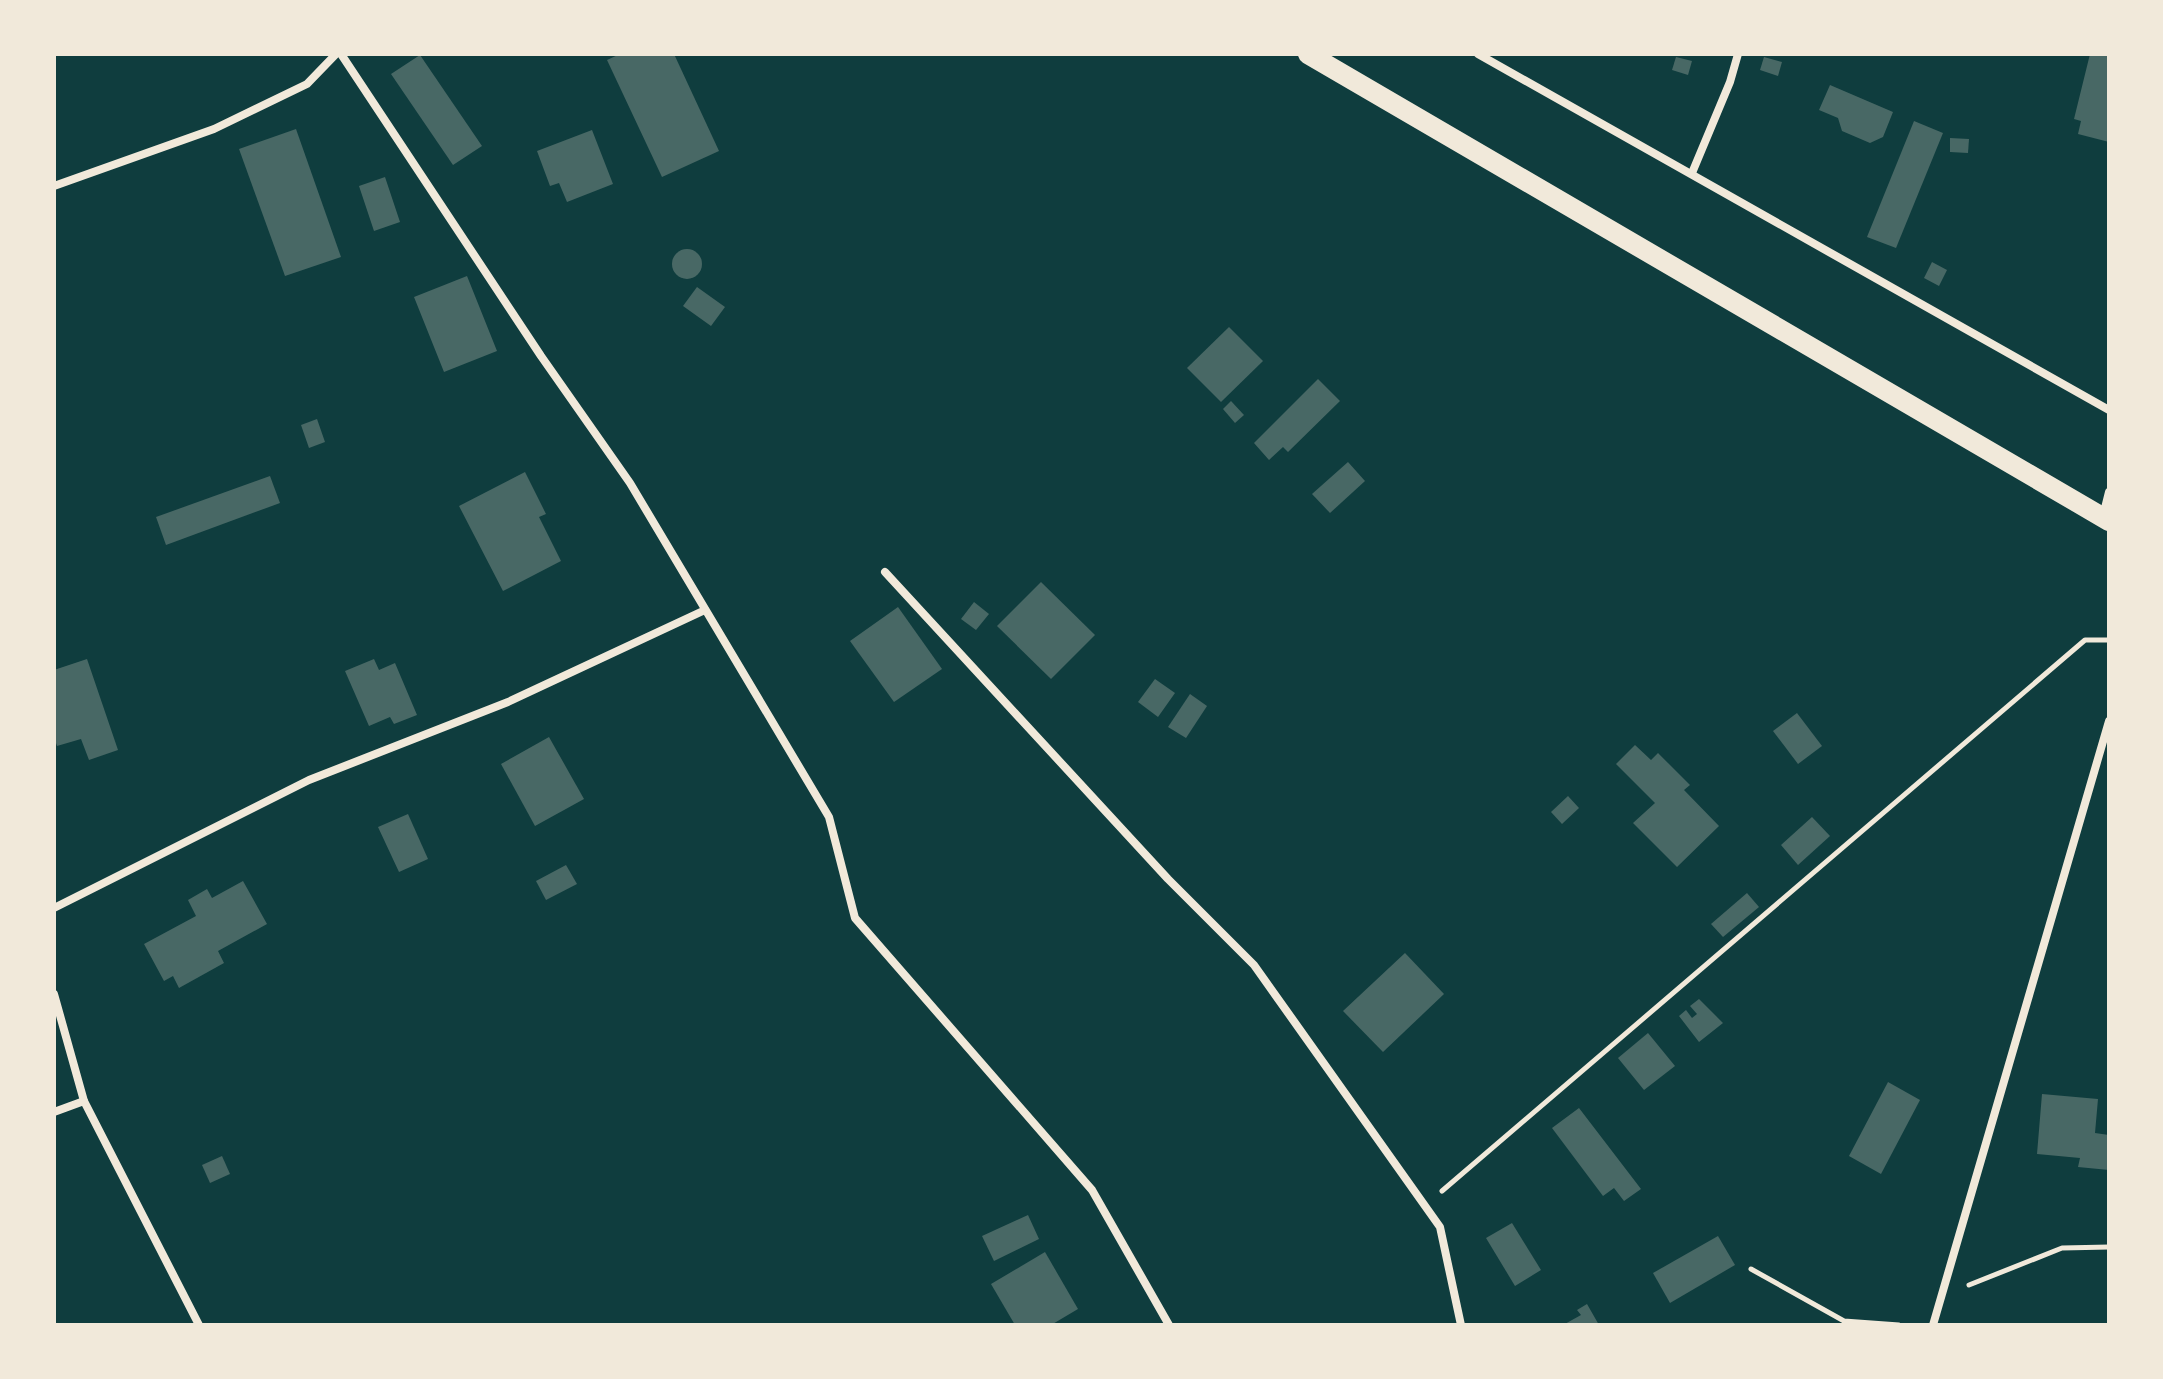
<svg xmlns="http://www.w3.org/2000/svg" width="2163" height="1379" font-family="Arial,sans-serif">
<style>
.building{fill:#486865}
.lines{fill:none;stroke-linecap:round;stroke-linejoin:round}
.path{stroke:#f1e9da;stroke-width:5}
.minor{stroke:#f1e9da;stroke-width:8}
.primary{stroke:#f1e9da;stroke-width:20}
</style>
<rect width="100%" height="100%" fill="#0f3d3e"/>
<g class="building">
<path d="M620 54H674L719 151 662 177 607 60Z"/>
<path d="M2090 54H2109V142L2078 134 2081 121 2074 119Z"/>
<path d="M420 55 482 146 453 165 391 74Z"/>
<path d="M1676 57 1692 61 1688 75 1672 70Z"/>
<path d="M1764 57 1782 62 1778 76 1760 70Z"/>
<path d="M1830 85 1893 112 1883 137 1870 143 1842 131 1838 118 1819 110Z"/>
<path d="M1914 121 1943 133 1896 248 1867 237Z"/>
<path d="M296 129 341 257 285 276 239 149Z"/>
<path d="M592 130 613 184 567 202 559 183 550 186 537 151Z"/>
<path d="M1950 138 1969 139 1968 153 1950 152Z"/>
<path d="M385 177 400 222 374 231 359 186Z"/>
<circle cx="687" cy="264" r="15"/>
<path d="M1932 262 1947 270 1939 286 1924 278Z"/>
<path d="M467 276 497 351 444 372 414 297Z"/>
<path d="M697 287 725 307 711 326 683 306Z"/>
<path d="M1229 327 1263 361 1221 402 1187 368Z"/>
<path d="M1318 379 1340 401 1288 452 1283 447 1269 460 1254 443Z"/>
<path d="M1231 401 1244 415 1235 423 1223 409Z"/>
<path d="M317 419 325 442 309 448 301 425Z"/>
<path d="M1348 462 1365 481 1330 513 1312 494Z"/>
<path d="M525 472 546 514 539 517 561 561 503 591 459 506Z"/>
<path d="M270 476 280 503 166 545 156 517Z"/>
<path d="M1041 582 1095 635 1051 679 997 626Z"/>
<path d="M974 602 989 614 976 630 961 619Z"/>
<path d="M898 607 942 669 894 702 850 641Z"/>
<path d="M87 659 118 750 89 760 81 739 57 746 54 737V670Z"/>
<path d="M374 659 379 670 395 663 417 715 394 724 390 717 369 726 345 671Z"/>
<path d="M1155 679 1175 693 1158 717 1138 702Z"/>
<path d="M1190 694 1207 706 1186 738 1168 727Z"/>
<path d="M1797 713 1822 746 1798 764 1773 731Z"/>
<path d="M549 737 584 799 535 826 501 764Z"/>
<path d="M1635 745 1651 760 1658 753 1690 785 1684 790 1719 826 1677 867 1633 823 1655 803 1616 764Z"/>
<path d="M1568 796 1579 808 1562 824 1551 812Z"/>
<path d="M408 814 428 859 399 872 378 827Z"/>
<path d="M1812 817 1830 836 1798 865 1781 845Z"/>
<path d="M566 865 577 884 546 900 536 881Z"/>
<path d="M243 881 267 924 218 951 224 963 179 988 173 976 164 981 144 944 196 916 188 900 207 889 212 898Z"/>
<path d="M1747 893 1759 907 1723 937 1711 924Z"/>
<path d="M1405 953 1444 994 1383 1052 1343 1011Z"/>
<path d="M1699 999 1723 1023 1699 1042 1679 1016 1686 1010 1692 1018 1697 1014 1690 1006Z"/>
<path d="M1648 1033 1675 1066 1644 1090 1618 1058Z"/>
<path d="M1888 1082 1920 1100 1881 1174 1849 1156Z"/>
<path d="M2042 1094 2098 1099 2095 1133 2109 1135V1170L2078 1167 2080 1158 2037 1154Z"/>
<path d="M1579 1108 1641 1189 1624 1201 1614 1188 1603 1196 1552 1128Z"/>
<path d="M222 1156 230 1174 210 1183 202 1165Z"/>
<path d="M1028 1215 1039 1239 994 1261 982 1236Z"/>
<path d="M1512 1223 1541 1270 1515 1286 1486 1238Z"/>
<path d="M1718 1236 1735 1265 1670 1303 1653 1273Z"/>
<path d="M1045 1252 1078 1309 1051 1325H1015L991 1284Z"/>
<path d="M1587 1304 1599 1325H1563L1581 1315 1577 1310Z"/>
</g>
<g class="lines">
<g class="path">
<path d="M1442 1191 2085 640H2109"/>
<path d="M1751 1269 1844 1321 1899 1325"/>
<path d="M1969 1285 2062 1248 2109 1247"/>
</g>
<g class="minor">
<path d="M341 54 541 356 630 483 829 817 855 918 1092 1190 1169 1325"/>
<path d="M1478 54 2109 410"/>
<path d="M1692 173 1730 82 1738 54"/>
<path d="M54 186 214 129 307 84 336 54"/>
<path d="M2103 516 2109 492"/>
<path d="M885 572 1168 879 1254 965 1440 1227 1461 1325"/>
<path d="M54 908 309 780 508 702 705 610"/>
<path d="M54 994 84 1101 199 1325"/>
<path d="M54 1112 84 1101"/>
<path d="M1933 1325 2109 721"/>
</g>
<path class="primary" d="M1308 54 2109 521"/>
</g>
<rect width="2163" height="1379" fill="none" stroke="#f1e9da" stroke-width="112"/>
</svg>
